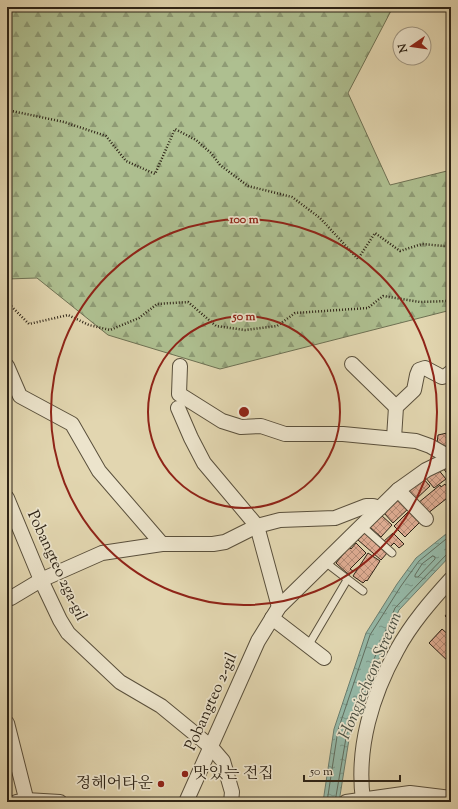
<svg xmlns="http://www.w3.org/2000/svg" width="458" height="809" font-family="'Sorts Mill Goudy','Noto Serif KR',serif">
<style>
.forest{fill:url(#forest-firs);stroke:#6e7153}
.water{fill:url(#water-ripples);stroke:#6b7d6e}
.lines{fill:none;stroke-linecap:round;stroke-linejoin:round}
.shore{stroke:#616e5f;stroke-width:1}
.building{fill:url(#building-cross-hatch);stroke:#2d2316}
.service-casing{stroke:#5a503c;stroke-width:9}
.minor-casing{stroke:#5a503c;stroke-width:16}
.path{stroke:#2d2316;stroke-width:2.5;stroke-dasharray:1 2;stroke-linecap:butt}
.service{stroke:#ece4cc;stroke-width:7}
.minor{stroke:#ece4cc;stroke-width:14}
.ring{fill:none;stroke:#8f2418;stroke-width:2}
.poi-dot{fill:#8f2418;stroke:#ece4cc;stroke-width:1.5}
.labels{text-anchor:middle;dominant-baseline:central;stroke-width:3.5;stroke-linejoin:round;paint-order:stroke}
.street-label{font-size:16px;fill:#2d2316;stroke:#ece4cc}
.poi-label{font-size:16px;fill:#2d2316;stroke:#ece4cc;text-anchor:start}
.water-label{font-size:17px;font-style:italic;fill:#4c5042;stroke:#ece4cc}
.centre{fill:#8f2418;stroke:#ece4cc;stroke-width:2}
.ring-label{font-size:12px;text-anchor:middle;font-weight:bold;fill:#8f2418;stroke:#ece4cc;stroke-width:3.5;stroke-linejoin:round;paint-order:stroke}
</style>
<defs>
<pattern id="forest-firs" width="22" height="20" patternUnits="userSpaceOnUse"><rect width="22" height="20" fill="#aebf90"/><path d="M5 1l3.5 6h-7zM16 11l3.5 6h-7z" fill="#8e9b75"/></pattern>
<pattern id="water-ripples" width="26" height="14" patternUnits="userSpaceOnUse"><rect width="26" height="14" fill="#95b9a8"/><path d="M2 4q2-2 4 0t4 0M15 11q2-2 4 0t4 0" fill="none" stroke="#7a9688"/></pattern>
<pattern id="building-cross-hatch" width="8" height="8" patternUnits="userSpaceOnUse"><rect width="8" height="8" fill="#ddab91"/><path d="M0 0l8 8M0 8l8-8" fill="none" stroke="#b48b75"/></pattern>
</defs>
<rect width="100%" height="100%" fill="#e2d6b0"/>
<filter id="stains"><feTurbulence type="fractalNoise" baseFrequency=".005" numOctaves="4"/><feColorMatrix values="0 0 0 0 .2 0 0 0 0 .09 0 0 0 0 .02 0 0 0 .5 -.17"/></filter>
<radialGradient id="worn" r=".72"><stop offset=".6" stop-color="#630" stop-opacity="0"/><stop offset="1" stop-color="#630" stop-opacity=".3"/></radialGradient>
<path class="forest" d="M7 7H393L348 93 390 185 451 170V310L220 369 108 335 37 278 7 279Z"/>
<path class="water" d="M451 530V555L399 610 367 688 350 733 339 802H323L334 729 366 633 397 584 416 558Z"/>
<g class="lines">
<g class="shore">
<path d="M433 556 435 557V559L418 577H415V575L422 564Z"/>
<path d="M327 802 338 730 370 635 401 586 419 561 451 535"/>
<path d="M335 802 347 732 363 686 395 608 447 554 451 553"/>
</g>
</g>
<g class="building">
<path d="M447 433V434L451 433V448L445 450 437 444 438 435Z"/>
<path d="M451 463V479L443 468Z"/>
<path d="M437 468 446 479 434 488 425 477Z"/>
<path d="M421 476 430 486 415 500 406 490Z"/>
<path d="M445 484 451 492V495L427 514 418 503 440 485 441 487Z"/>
<path d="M401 497 410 507 393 523 384 513Z"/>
<path d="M412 508 420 522 405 537 394 526Z"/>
<path d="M381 515 392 525 381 537 370 527Z"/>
<path d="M365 532 388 552 381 560 358 540Z"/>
<path d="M393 533 404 544 399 548 394 543 389 548 383 542Z"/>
<path d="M356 543 366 553 350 569 353 571 349 575 336 563 349 547 351 549Z"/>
<path d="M368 553 380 561 367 581 366 580 363 583 353 576Z"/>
<path d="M451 609V622L445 616Z"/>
<path d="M442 629 451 637V664L429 643Z"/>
</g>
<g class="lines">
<g class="service-casing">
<g id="service">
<path d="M362 526 392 553"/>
<path d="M325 562 363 591"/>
<path d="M308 646 347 580"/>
</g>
</g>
<g class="minor-casing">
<g id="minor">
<path d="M352 364 396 407"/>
<path d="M7 366 20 396 72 424 99 471 162 544"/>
<path d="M180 366 179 394 222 421 241 427 261 426 285 434H343L416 441 430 446 451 458"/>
<path d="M178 408 191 438 204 463 257 526 279 607"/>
<path d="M394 438 396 407 414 390 417 375 419 370 425 368 442 377 446 376 451 372"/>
<path d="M398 490 426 519"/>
<path d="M7 498 41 580 60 620 68 633 120 682 161 706 211 747 223 761 232 792 231 802"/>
<path d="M7 596 11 598 41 580 102 553 162 544H213L225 542 257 526 280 520 335 518 366 506H373L380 508"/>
<path d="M272 618 324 658"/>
<path d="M7 723 27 802"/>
<path d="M363 800C356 748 372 695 397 650 411 624 431 601 451 579"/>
<path d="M16 802 26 800 60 802"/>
<path d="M186 802 258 641 279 607 398 490 426 470 451 458"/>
<path d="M346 802 410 793 451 798"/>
</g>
</g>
<g class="path">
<path d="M7 110 64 122 106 136 126 161 155 174 175 129 196 140 211 153 220 165 248 186 292 197 320 218 358 259 375 233 400 251 422 244 444 246 451 245"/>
<path d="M7 302 29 324 68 315 89 325 110 330 139 318 157 304 188 302 216 326 245 330 277 326 295 313 368 308 383 296 420 302 448 301 451 300"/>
</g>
<use href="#service" class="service"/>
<use href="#minor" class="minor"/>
</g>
<g class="ring">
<circle cx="244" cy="412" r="96"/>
<circle cx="244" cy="412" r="193"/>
</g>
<g class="poi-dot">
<circle cx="185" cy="774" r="4"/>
<circle cx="161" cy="784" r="4"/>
</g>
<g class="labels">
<g class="street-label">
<text transform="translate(56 566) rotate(65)">Pobangteo 2ga-gil</text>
<text transform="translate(212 702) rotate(-66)">Pobangteo 2-gil</text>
</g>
<g class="poi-label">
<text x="193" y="774">맛있는 전집</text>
<text x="153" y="784" text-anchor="end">정헤어타운</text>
</g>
<g class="water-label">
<text transform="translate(371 676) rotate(-67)">Hongjecheon Stream</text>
</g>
</g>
<circle cx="244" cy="412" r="6" class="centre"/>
<g class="ring-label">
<text x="244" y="223">100 m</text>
<text x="244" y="320">50 m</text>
</g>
<rect width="458" height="809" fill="none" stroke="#e2d6b0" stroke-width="24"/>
<rect x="8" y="8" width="442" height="793" fill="none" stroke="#2d2316" stroke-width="2"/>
<rect x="12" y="12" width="434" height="785" fill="none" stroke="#2d2316"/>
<g transform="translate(412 46) rotate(257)"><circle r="19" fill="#ece4cc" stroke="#a09783"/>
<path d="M0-3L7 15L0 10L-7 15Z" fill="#8f2418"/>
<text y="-6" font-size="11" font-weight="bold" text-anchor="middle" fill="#2d2316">N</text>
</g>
<path d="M304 775v6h96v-6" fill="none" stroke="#2d2316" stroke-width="2"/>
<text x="310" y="775" font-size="12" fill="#2d2316" stroke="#ece4cc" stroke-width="3" paint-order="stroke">50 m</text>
<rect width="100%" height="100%" filter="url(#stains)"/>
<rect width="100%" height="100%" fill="url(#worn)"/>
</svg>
